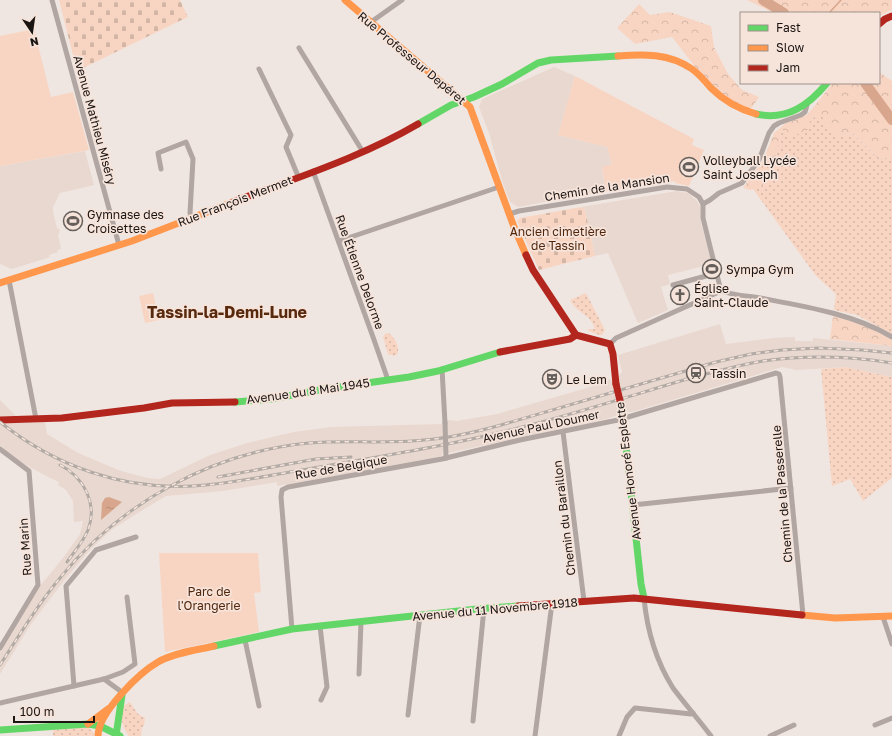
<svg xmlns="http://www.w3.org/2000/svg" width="892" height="736" font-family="'Golos Text',sans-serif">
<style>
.built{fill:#e9d8cf}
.grass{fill:url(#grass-dots)}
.forest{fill:url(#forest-crowns)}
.cemetery{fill:url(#cemetery-stones)}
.park{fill:#f8d5c3}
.water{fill:url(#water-ripples)}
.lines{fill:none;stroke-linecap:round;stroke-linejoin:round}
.stream{stroke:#d7a68c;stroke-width:1.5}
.river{stroke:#d7a68c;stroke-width:10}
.street{stroke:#b1a6a1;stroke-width:5}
.fast{stroke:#63d668;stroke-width:7}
.slow{stroke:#ff974d;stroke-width:7}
.jam{stroke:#b3261e;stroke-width:7}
.rail-casing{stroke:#b2aaa5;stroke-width:3}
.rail{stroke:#f6e4db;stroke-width:1.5;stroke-dasharray:4.5;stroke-linecap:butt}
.street-bridge{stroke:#b1a6a1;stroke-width:5}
.jam-bridge{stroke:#b3261e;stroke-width:7}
.labels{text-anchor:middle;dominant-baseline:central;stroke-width:3.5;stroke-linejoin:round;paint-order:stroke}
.street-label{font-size:12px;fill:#1a1412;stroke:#f6e4db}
.poi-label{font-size:12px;fill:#1a1412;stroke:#f6e4db;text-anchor:start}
.park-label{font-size:12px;fill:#51260c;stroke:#f6e4db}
.district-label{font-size:16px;font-weight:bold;fill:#59290d;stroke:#f6e4db}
</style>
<defs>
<pattern id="grass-dots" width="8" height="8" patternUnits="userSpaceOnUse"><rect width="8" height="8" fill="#f8d5c3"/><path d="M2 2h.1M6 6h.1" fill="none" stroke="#d4b6a6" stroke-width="1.8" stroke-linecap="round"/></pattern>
<pattern id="forest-crowns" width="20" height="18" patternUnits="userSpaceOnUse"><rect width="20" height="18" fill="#f8d5c3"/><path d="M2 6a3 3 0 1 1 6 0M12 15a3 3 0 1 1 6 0" fill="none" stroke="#d4b6a6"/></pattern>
<pattern id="cemetery-stones" width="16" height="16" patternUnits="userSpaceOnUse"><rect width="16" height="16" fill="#f8d5c3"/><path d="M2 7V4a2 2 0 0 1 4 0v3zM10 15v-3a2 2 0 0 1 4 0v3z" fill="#d4b6a6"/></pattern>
<pattern id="water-ripples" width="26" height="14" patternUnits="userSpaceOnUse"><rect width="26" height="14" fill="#d7a68c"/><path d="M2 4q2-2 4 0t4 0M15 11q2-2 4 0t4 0" fill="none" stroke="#b88e78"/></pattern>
</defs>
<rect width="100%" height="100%" fill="#f0e6e1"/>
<g class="built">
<path d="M554 67 575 76 558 135 607 147 612 164 602 168 606 191 518 207 510 202 503 184 489 133 479 107 482 99Z"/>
<path d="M85 151 94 185 60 193 53 207V212L57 228 60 230 58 235 61 249 57 250 58 252 49 255 50 257 12 269 0 264V166Z"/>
<path d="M677 191 688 193 696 200 700 206 701 223 712 264 668 275 670 284 661 287 668 310 638 323 608 253 595 256 585 210 581 207Z"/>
<path d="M720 324 726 344 773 338 795 337V341H813V338L892 346V377L845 367 796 370 782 367 632 412H628L625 409 619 410 618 415 606 419 448 453 443 452 442 456 428 460 277 486V482L223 491 166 496 146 508 111 530 89 551 63 582 31 624 0 674V652L40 586 63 558 80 534 83 521 74 522 73 501 66 490 58 485 59 482 50 478 15 459 0 445V423L45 422 47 434 78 453 121 471 148 478 160 479 210 455 247 443 294 432 331 427 442 424 443 426 448 420 457 421 497 414 604 383 610 379 612 381 619 383V376L622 372 618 355Z"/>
<path d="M0 400 16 416 0 418Z"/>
</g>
<g class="grass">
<path d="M821 114 843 136 853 133 877 157 892 159V334L857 315 834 310 836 294 816 276 753 189 767 183 776 157 782 129 812 128 808 120Z"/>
<path d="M586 293 605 330 602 335H599L588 331V329H595C590 313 577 314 570 300Z"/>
<path d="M388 333C393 335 399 345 398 351 398 354 396 355 394 356L388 354 383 337 385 334Z"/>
<path d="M845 367 892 377V478L863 501 850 479 832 486 821 369Z"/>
<path d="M130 702 138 714 145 718 144 726 142 727 141 736H129C121 727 121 717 123 706Z"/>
<path d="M88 727 93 732 94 736H53V730Z"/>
</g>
<g class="forest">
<path d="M747 0H892V10L879 16V13H774Z"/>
<path d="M639 4 650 15 670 12 711 26 714 47 728 74 742 90 759 97 753 106 745 112 713 90 672 37 635 44 617 28Z"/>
<path d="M879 72 892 81V159L877 157 853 133 843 136 830 133 821 114 809 120 812 128 791 137 782 129 776 157 767 183 751 190 743 188 763 161 774 133 786 123 807 115 833 83H879Z"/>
<path d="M833 316C854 321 874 329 892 340V346L830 339Z"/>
</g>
<g class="cemetery">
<path d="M59 0H180L188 17 77 71Z"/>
<path d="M581 207 585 210 595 256 539 270 517 221 520 218Z"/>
</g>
<g class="park">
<path d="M34 29 51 97 73 92 89 150 0 166V36Z"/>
<path d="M575 76 694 139 692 145 704 150 689 186 675 183V181L606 191 602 167 612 164 607 147 558 135Z"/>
<path d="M153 293 159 320 145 323 139 296Z"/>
<path d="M159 553H258L261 592 254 593 259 632 165 652Z"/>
</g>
<path class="water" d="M109 497 122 502 101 520 102 503 105 498Z"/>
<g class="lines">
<path class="stream" d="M829 13 841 0"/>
<g class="river">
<path d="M763 0 784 13"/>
<path d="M865 83 892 120"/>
</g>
<g class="street">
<path d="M52 0 119 245"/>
<path d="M371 22 402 0"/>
<path d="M299 48 363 152"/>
<path d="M259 69 291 135 286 147 298 176"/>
<path d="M161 169 158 153 186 142 193 159 190 213 192 218"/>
<path d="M313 171 373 337 388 380"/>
<path d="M703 204 710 200 719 193 742 183 759 160 769 133 774 126 779 123 801 115 805 112 807 105"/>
<path d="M509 214 519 211 667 187 687 189 699 197 703 204V218L721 291"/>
<path d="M339 241 499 187"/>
<path d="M9 280 36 419"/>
<path d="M673 285 717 273"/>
<path d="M721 291C733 295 747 296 760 298 803 306 854 314 892 337"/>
<path d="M610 344 616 338 721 291"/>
<path d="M442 369 445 423"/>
<path d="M563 432 584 601"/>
<path d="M0 449 29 471 38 585 0 648"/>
<path d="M633 505 791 488"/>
<path d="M644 598C647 630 656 661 673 688 685 704 699 720 711 736"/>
<path d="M883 617 892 644"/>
<path d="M320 626 327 687 321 700"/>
<path d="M292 629 281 497 282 490 288 487 442 459 520 440 618 420 776 373 779 374 780 377 803 615"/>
<path d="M245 640 259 706"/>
<path d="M359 674 361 622"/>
<path d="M104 679 123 693"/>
<path d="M74 686 66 586 96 550 136 537"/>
<path d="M0 703 104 679 123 672 135 664 127 597"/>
<path d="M408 715 420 615"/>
<path d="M473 721 484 608"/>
<path d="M875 725 892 718"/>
<path d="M535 736 552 603"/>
<path d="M619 736 627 717 635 708 691 714 693 713"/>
<path d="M770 736 794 725"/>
</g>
<g class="fast">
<path d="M756 114C787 121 809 105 827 83"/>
<path d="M418 124 451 105 474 97 502 84 538 63 551 60 618 56"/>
<path d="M235 402 271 399 325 389 409 377 438 371 500 352"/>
<path d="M622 409 641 584 644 598"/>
<path d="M214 646 292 629 477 609 518 606"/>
<path d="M0 730 88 724 100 726 120 736"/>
<path d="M116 736 122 695"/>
</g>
<g class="slow">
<path d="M345 0 470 107 514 227 526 255"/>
<path d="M618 56C643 54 669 53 692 69 699 74 705 81 711 88 724 101 739 109 756 114"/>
<path d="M0 283 132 241 233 202"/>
<path d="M802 615 835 618 892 616"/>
<path d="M88 724 108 709"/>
<path d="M98 736C98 713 139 673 158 662 173 653 197 650 214 646"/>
</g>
<g class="jam">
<path d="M879 24 885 19 892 16"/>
<path d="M233 202C295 178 360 158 418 124"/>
<path d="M526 255 533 270 576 335"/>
<path d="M500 352 570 339 576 335 610 344 613 354 616 384"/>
<path d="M0 420 62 418 144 408 172 403 235 402"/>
<path d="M518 606 634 598 802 615"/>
</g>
<g class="rail-casing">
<g id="rail">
<path d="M0 422C55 466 122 490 193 486 232 484 270 475 308 469 381 456 454 445 526 426 577 413 627 397 677 382 705 374 734 366 763 361 806 355 849 356 892 363"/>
<path d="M60 465C84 477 98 504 88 530 83 542 74 552 67 562"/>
<path d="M218 477 316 459 351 457"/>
<path d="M0 665C19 636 37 605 60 578 121 503 212 452 309 443 347 440 386 444 424 440 450 438 476 432 501 425L716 362 751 354 782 350 819 348 862 350 892 353"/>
</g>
</g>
<use href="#rail" class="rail"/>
<path class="street-bridge" d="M445 423 446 458"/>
<path class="jam-bridge" d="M616 384 622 409"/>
</g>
<defs>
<g id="stadium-ring" transform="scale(1)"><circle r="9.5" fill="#f6e4db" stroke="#655e5a" stroke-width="1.5"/><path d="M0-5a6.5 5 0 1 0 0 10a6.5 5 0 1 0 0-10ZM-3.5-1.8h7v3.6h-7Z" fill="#655e5a"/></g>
<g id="church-ring" transform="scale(1)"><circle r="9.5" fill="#f6e4db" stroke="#655e5a" stroke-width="1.5"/><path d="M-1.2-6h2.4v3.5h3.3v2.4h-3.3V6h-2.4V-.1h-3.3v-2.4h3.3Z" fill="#655e5a"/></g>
<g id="station-ring" transform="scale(1)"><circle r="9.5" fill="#f6e4db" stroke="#655e5a" stroke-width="1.5"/><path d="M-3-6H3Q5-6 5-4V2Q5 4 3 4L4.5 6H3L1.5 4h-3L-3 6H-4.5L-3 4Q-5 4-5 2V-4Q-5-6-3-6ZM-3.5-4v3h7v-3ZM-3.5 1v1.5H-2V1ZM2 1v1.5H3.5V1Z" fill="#655e5a"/></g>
<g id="theatre-ring" transform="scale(1)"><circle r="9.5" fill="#f6e4db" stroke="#655e5a" stroke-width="1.5"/><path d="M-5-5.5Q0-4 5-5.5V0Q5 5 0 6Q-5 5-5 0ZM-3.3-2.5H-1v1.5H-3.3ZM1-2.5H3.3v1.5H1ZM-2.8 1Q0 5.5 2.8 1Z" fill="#655e5a"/></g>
</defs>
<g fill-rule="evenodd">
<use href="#stadium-ring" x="689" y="167"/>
<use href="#stadium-ring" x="73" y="221"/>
<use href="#stadium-ring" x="712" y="269"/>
<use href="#church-ring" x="680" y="295"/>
<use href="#station-ring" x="696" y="373"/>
<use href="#theatre-ring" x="552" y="379"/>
</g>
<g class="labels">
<g class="street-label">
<text transform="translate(412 58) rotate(40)">Rue Professeur Depéret</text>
<text transform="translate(95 120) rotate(75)">Avenue Mathieu Miséry</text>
<text transform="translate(607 187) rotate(-9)">Chemin de la Mansion</text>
<text transform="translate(235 201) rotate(-21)">Rue François Mermet</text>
<text transform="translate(360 272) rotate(70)">Rue Étienne Delorme</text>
<text transform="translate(308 391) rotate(-8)">Avenue du 8 Mai 1945</text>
<text transform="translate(541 426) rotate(-12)">Avenue Paul Doumer</text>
<text transform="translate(341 467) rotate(-10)">Rue de Belgique</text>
<text transform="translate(628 471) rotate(-97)">Avenue Honoré Esplette</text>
<text transform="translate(782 494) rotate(-95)">Chemin de la Passerelle</text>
<text transform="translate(564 518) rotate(-97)">Chemin du Baraillon</text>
<text transform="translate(25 547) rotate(-94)">Rue Marin</text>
<text transform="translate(495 609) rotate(-5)">Avenue du 11 Novembre 1918</text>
</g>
<g class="poi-label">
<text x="703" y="160">Volleyball Lycée<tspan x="703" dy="14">Saint Joseph</tspan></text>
<text x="87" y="214">Gymnase des<tspan x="87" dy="14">Croisettes</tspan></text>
<text x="726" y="269">Sympa Gym</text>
<text x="694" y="288">Église<tspan x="694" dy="14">Saint-Claude</tspan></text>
<text x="710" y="373">Tassin</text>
<text x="566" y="379">Le Lem</text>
</g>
<g class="park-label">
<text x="558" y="231">Ancien cimetière<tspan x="558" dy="14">de Tassin</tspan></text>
<text x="209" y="591">Parc de<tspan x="209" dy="14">l'Orangerie</tspan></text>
</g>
<g class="district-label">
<text x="227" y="312">Tassin-la-Demi-Lune</text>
</g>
</g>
<rect x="740" y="12" width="140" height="72" fill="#f6e4db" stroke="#9e918b"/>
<rect x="748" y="25" width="20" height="6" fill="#63d668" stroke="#9e918b"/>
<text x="776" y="32" font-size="12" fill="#1a1412">Fast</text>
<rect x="748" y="45" width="20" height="6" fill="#ff974d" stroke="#9e918b"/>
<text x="776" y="52" font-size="12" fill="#1a1412">Slow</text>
<rect x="748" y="65" width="20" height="6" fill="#b3261e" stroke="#9e918b"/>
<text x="776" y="72" font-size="12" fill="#1a1412">Jam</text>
<g transform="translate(32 32) rotate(167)" stroke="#f6e4db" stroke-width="3" paint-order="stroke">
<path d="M0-3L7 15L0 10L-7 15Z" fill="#1a1412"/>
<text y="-6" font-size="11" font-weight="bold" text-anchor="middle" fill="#1a1412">N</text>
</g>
<path d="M14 716v6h80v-6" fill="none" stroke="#1a1412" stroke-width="2"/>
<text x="20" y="716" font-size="12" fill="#1a1412" stroke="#f6e4db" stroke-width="3" paint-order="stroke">100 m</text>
</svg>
